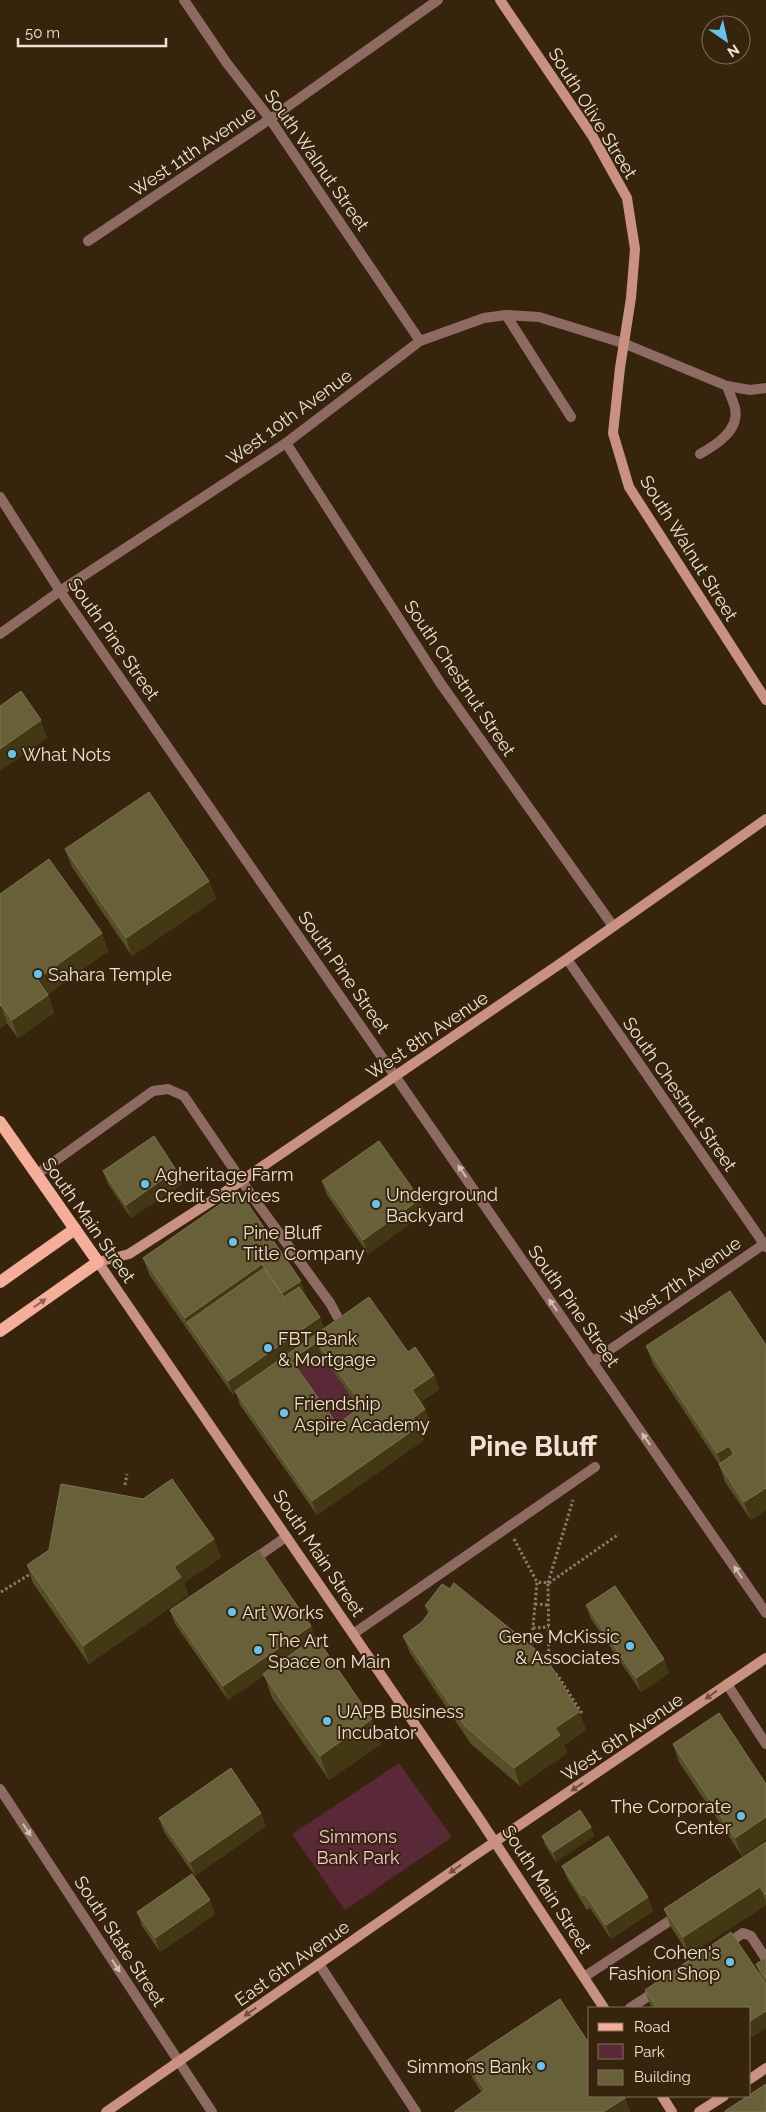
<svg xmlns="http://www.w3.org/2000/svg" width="766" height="2112" font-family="Raleway,sans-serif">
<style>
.green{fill:#592937}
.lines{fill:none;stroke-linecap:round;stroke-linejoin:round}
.path{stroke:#8b7a68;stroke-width:3;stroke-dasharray:2.5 2.5;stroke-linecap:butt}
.lane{stroke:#8e6b62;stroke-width:10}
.street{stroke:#8e6b62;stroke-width:10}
.secondary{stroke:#c89181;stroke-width:10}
.primary{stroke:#f5ae99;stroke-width:12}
.wall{fill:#565026;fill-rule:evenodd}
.shaded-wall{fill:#433814}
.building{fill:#676039;stroke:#7c7451;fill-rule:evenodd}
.oneway{fill:#d2beb2}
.oneway2{fill:#8c624c}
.oneway3{fill:#71503b}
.poi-dot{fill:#66c4ef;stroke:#37240d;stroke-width:2}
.labels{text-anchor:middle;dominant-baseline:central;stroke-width:4;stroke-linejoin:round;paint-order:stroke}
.street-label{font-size:18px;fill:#efe2d5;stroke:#37240d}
.poi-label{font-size:18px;fill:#efe2d5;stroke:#37240d;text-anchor:start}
.park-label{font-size:18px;fill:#f6c8d2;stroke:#37240d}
.town-label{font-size:28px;font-weight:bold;fill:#efe2d5;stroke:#37240d}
</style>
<rect width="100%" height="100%" fill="#37240d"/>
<g class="green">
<path d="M322 1356 368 1420 342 1438 296 1374Z"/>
<path d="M399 1763 452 1837 345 1910 292 1834Z"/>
</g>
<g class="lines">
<g class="path">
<path d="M125 1485 127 1474"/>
<path d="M514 1539 537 1582"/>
<path d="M548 1583 573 1500"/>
<path d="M549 1583 619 1534"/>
<path d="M1 1592 32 1573"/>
<path d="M535 1604 549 1605"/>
<path d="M533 1628 549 1627"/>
<path d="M531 1650 537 1582 548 1583 549 1668"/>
<path d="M552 1670 558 1676 583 1715"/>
</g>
<g class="lane">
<path d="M700 454C716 445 740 430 735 408 733 400 729 393 727 386"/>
<path d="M37 1174 153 1091 168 1089 184 1096 252 1196 330 1303 337 1316"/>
<path d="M250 1562 286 1537"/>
<path d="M353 1634 595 1467"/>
<path d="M724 1946 743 1933 751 1936 766 1959"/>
<path d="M319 1964 416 2112"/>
<path d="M584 1977 680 1914"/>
<path d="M630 2008 658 1990"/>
</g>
<g class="street">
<path d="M184 0 226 62 270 119 420 341"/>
<path d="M88 241 270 119 438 0"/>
<path d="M506 315 571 417"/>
<path d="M286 443 441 684 613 926"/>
<path d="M0 497 60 591 766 1613"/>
<path d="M0 634 60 591 286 443 420 341 484 318 506 315 539 317 623 343 727 386 750 390 766 388"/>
<path d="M567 959 766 1247"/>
<path d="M592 1362 764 1244"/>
<path d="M727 1684 766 1744"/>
<path d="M0 1789 212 2112"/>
</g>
<g class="secondary">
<path d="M500 0 593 137 627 198 635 249 631 298 620 368 613 433 629 487 766 700"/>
<path d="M604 2008 477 1815 98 1262 129 1254 213 1200 567 959 766 819"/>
<path d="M750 2079 766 2068"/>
<path d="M662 2096 672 2112"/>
<path d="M106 2112 471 1858 766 1658"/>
<path d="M699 2112 724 2096"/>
</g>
<g class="primary">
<path d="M0 1122 98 1262 0 1331"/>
<path d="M0 1282 75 1229"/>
</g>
</g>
<g class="wall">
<path d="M65 849 209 881 216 899 132 956 72 867Z"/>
<path d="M0 894 102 933 108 951 48 994 54 1013 18 1038 7 1023 0 1028Z"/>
<path d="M176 1170 182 1184 131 1218 108 1184 103 1171Z"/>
<path d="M322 1181 420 1199 425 1213 368 1254 327 1195Z"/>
<path d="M239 1191 307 1299 320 1317 324 1328 408 1352 434 1375 439 1389 421 1402 430 1422 420 1430 424 1440 317 1515 240 1405 236 1393 233 1395 150 1276 143 1258ZM322 1356 360 1409 337 1424 300 1372Z"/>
<path d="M766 1345V1510L751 1520 725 1482 719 1464 653 1364 646 1346Z"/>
<path d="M221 1557 184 1583 188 1595 89 1664 33 1583 27 1565Z"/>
<path d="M586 1605 664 1659 669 1673 641 1692 591 1619Z"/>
<path d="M425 1606 579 1712 586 1730 564 1745 567 1753 520 1786 471 1744 410 1653 403 1636 422 1622 428 1614Z"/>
<path d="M170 1610 311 1626 315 1638 381 1744 329 1780 272 1698 264 1675 228 1700 175 1624Z"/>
<path d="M673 1744 766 1784V1839L742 1856 679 1762Z"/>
<path d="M159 1818 266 1826 195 1876 164 1832Z"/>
<path d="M591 1827 594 1836 556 1862 545 1845 542 1836Z"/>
<path d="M766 1842V1905L689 1955 671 1927 664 1909Z"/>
<path d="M562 1866 653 1911 611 1939 590 1908 587 1910 568 1880Z"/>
<path d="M137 1912 215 1914 160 1952 142 1926Z"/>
<path d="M766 1958V2028L750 2038V2008H653L650 2004 645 1990 760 1975 756 1964Z"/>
<path d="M466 2061 625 2098 630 2112H455L482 2093 473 2079Z"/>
</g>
<g class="shaded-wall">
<path d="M41 720 47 738 0 771V749Z"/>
<path d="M209 881 216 899 132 956 126 938Z"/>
<path d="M102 933 108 951 43 997 37 979Z"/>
<path d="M48 995 54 1013 18 1038 12 1020Z"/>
<path d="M1 1005 7 1023 0 1028V1006Z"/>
<path d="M176 1170 182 1184 131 1218 126 1205Z"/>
<path d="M420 1199 425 1213 368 1254 363 1240Z"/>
<path d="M262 1264 269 1282 187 1322 185 1318Z"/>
<path d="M301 1281 307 1298 289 1311 282 1293Z"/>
<path d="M320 1317 325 1330 235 1391 236 1393 233 1395 228 1381Z"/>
<path d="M317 1342 322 1356 296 1374 291 1360Z"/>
<path d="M434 1375 439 1389 417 1404 412 1390Z"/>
<path d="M425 1409 430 1422 420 1430 424 1440 317 1515 312 1501 413 1418Z"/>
<path d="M729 1446 735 1464 724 1471 717 1453Z"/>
<path d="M766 1488V1510L751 1520 744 1502Z"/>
<path d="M214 1539 221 1557 184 1583 188 1595 89 1664 83 1646 174 1567Z"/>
<path d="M311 1626 316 1640 228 1700 223 1686Z"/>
<path d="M664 1659 669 1673 641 1692 636 1678Z"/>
<path d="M579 1712 586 1730 564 1745 567 1753 520 1786 514 1768 555 1728Z"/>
<path d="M372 1719 381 1744 329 1780 320 1756Z"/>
<path d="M261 1813 266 1826 195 1876 190 1862Z"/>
<path d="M766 1817V1839L742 1856 735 1838Z"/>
<path d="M591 1827 594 1836 556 1862 553 1852Z"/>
<path d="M760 1887 766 1902V1905L689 1955 683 1937Z"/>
<path d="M648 1897 653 1911 611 1939 606 1925Z"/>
<path d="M210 1900 215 1914 160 1952 155 1938Z"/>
<path d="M766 2011V2028L750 2038V2021Z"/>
<path d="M625 2098 630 2112H603Z"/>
</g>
<g class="building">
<path d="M21 691 41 720 0 749V706Z"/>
<path d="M149 792 209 881 126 938 65 849Z"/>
<path d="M49 859 102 933 37 979 48 995 12 1020 1 1005 0 1006V894Z"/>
<path d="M154 1136 176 1170 126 1205 103 1171Z"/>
<path d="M379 1141 420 1199 363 1240 322 1181Z"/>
<path d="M239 1191 301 1281 282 1293 262 1264 185 1318 143 1258Z"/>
<path d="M264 1268 284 1297 299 1287 320 1317 228 1381 187 1322Z"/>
<path d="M730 1291 766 1345V1488L744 1502 719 1464 734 1454 729 1446 717 1453 646 1346Z"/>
<path d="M369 1297 408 1352 415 1347 434 1375 412 1390 425 1409 413 1418 419 1426 312 1501 235 1391ZM317 1342 363 1406 337 1424 291 1360Z"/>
<path d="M172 1479 214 1539 174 1567 181 1577 83 1646 27 1565 49 1550 61 1484 143 1499Z"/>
<path d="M259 1550 311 1626 223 1686 170 1610Z"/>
<path d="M454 1583 546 1658 579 1712 555 1728 560 1735 514 1768 465 1726 403 1636 422 1622 431 1610 425 1606 442 1584 450 1589Z"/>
<path d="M615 1586 664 1659 636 1678 586 1605Z"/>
<path d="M316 1637 372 1719 320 1756 263 1674Z"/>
<path d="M719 1713 766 1784V1817L735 1838 673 1744Z"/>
<path d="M231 1768 261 1813 190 1862 159 1818Z"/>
<path d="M580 1810 591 1827 553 1852 542 1836Z"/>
<path d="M608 1836 648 1897 606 1925 585 1894 582 1896 562 1866Z"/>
<path d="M766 1842V1895L760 1887 683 1937 664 1909Z"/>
<path d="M192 1874 210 1900 155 1938 137 1912Z"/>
<path d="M731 1932 766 1984V2011L750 2021V2008H657L645 1990Z"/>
<path d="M766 1958V1979L756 1964Z"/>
<path d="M560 1999 590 2045V2096H624L625 2098 603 2112H455V2111L485 2090 466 2061Z"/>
<path d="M766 2084V2112H725V2111Z"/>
</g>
<defs><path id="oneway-solid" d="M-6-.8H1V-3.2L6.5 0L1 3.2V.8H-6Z" transform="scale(1.25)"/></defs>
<g class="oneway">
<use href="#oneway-solid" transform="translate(462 1171) rotate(-124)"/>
<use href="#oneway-solid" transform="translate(553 1305) rotate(-125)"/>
<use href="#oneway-solid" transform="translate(646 1439) rotate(-125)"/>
<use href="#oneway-solid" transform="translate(738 1572) rotate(-124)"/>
<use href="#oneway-solid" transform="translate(27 1830) rotate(57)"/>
<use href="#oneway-solid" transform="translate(116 1966) rotate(57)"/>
</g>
<use class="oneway2" href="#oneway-solid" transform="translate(40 1303) rotate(-35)"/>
<g class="oneway3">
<use href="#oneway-solid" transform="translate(711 1695) rotate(144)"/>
<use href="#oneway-solid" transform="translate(577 1787) rotate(146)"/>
<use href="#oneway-solid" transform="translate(455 1869) rotate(145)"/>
<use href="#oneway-solid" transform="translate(250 2012) rotate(145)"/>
</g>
<g class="poi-dot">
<circle cx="12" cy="754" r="5"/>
<circle cx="38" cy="974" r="5"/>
<circle cx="145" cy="1184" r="5"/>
<circle cx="376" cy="1204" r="5"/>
<circle cx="233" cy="1242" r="5"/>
<circle cx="268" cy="1348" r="5"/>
<circle cx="284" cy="1413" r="5"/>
<circle cx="232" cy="1612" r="5"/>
<circle cx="630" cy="1646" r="5"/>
<circle cx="258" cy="1650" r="5"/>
<circle cx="327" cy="1721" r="5"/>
<circle cx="741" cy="1816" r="5"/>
<circle cx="730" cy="1962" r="5"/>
<circle cx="541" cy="2066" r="5"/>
</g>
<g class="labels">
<g class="street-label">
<text transform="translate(593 113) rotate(58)">South Olive Street</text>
<text transform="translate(193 151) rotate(-34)">West 11th Avenue</text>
<text transform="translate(317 160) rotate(55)">South Walnut Street</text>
<text transform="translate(289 417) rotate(-36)">West 10th Avenue</text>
<text transform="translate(689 548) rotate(58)">South Walnut Street</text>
<text transform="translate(114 639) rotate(55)">South Pine Street</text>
<text transform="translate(460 678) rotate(56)">South Chestnut Street</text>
<text transform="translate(344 972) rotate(55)">South Pine Street</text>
<text transform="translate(427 1035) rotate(-34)">West 8th Avenue</text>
<text transform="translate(680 1094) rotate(55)">South Chestnut Street</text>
<text transform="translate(89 1220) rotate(55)">South Main Street</text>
<text transform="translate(681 1281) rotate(-35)">West 7th Avenue</text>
<text transform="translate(574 1306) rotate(55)">South Pine Street</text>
<text transform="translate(319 1553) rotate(56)">South Main Street</text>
<text transform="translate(622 1737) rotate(-34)">West 6th Avenue</text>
<text transform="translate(547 1889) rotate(57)">South Main Street</text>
<text transform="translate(120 1941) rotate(57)">South State Street</text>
<text transform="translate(292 1963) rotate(-35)">East 6th Avenue</text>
</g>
<g class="poi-label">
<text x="22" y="754">What Nots</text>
<text x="48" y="974">Sahara Temple</text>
<text x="155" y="1174">Agheritage Farm<tspan x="155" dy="21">Credit Services</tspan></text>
<text x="386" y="1194">Underground<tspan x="386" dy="21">Backyard</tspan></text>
<text x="243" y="1232">Pine Bluff<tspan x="243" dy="21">Title Company</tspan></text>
<text x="278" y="1338">FBT Bank<tspan x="278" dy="21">&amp; Mortgage</tspan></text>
<text x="294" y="1403">Friendship<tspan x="294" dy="21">Aspire Academy</tspan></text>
<text x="242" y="1612">Art Works</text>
<text x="620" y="1636" text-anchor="end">Gene McKissic<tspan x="620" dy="21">&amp; Associates</tspan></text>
<text x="268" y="1640">The Art<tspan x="268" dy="21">Space on Main</tspan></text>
<text x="337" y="1711">UAPB Business<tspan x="337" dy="21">Incubator</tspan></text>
<text x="731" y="1806" text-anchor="end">The Corporate<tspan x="731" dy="21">Center</tspan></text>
<text x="720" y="1952" text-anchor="end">Cohen's<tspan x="720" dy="21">Fashion Shop</tspan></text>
<text x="531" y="2066" text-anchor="end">Simmons Bank</text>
</g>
<g class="park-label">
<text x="358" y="1836">Simmons<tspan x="358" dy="21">Bank Park</tspan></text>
</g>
<g class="town-label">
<text x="533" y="1446">Pine Bluff</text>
</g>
</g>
<rect x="588" y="2007" width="162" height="90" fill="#37240d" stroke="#81705d"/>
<rect x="598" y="2023" width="25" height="8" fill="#f5ae99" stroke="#81705d"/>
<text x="634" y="2032" font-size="15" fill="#efe2d5">Road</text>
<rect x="598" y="2044" width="25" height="15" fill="#592937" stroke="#81705d"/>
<text x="634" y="2057" font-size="15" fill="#efe2d5">Park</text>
<rect x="598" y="2070" width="25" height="15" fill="#676039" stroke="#81705d"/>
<text x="634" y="2082" font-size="15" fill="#efe2d5">Building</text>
<g transform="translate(726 40) rotate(146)"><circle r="24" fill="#37240d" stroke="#81705d"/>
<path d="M0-4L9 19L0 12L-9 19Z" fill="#66c4ef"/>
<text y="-8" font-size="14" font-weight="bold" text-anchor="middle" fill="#efe2d5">N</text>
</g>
<path d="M18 38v8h148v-8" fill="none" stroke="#efe2d5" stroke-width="2.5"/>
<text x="25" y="38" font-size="15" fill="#efe2d5" stroke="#37240d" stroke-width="4" paint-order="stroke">50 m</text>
</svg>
